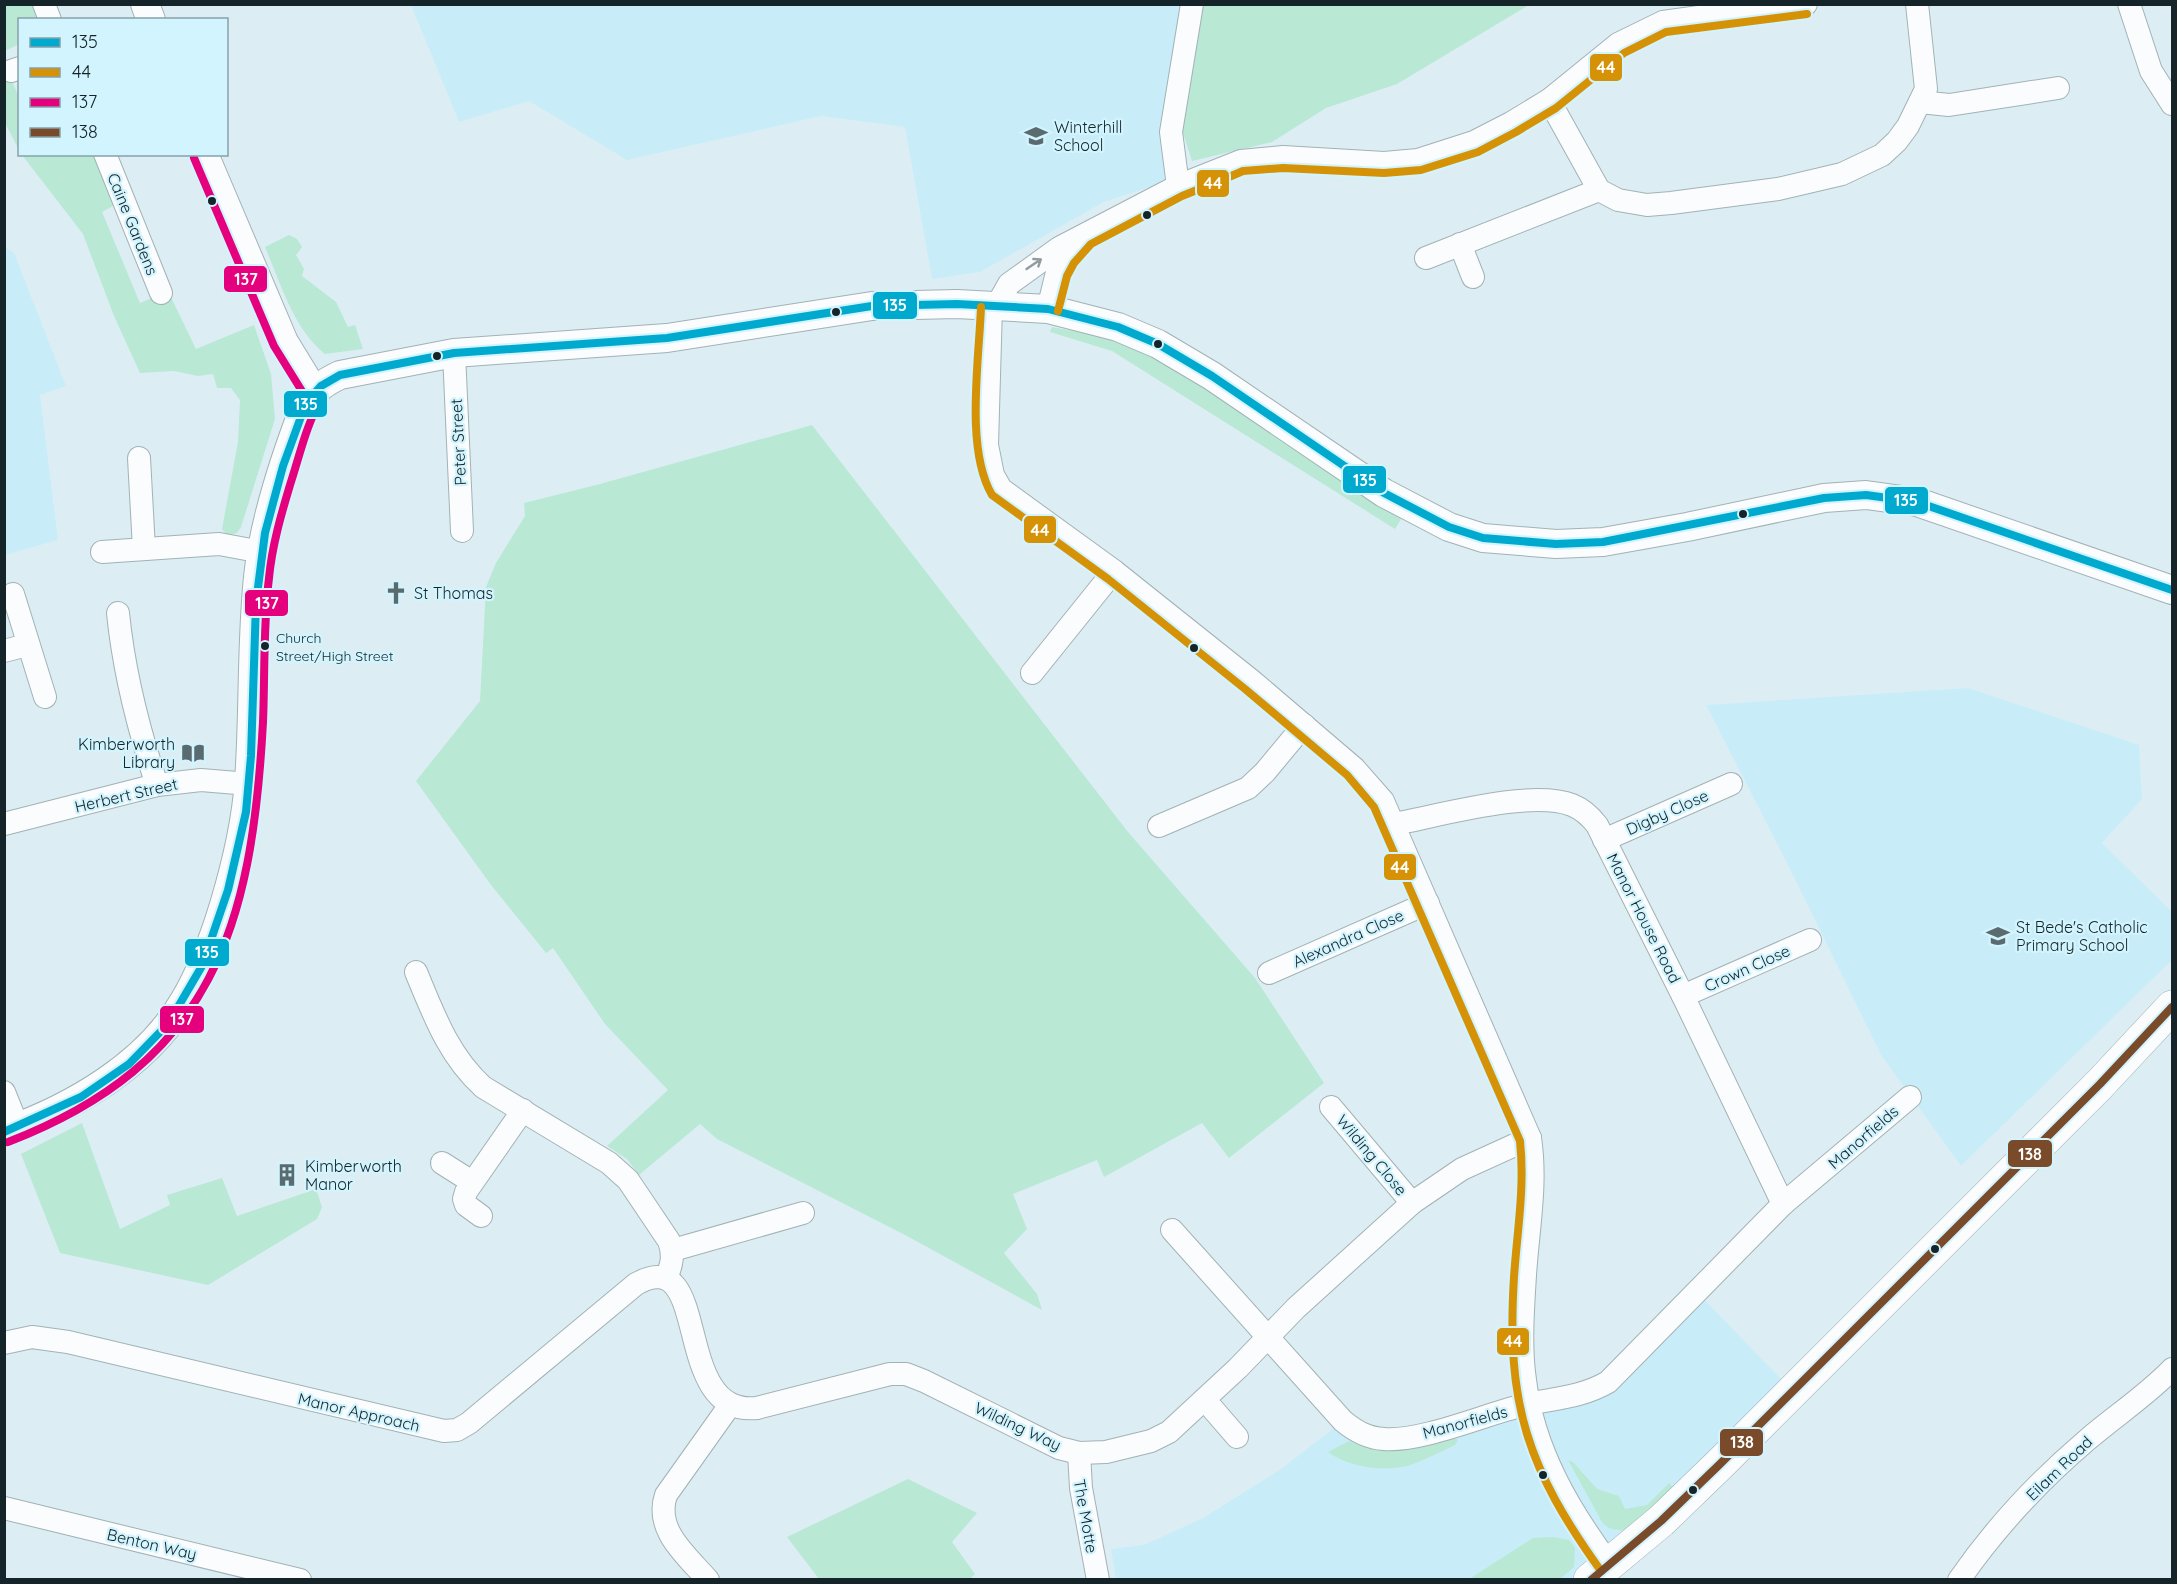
<svg xmlns="http://www.w3.org/2000/svg" width="2177" height="1584" font-family="Quicksand,sans-serif">
<style>
.built{fill:#c9edf8}
.green{fill:#b9e8d5}
.lines{fill:none;stroke-linecap:round;stroke-linejoin:round}
.minor-casing{stroke:#a2b2b6;stroke-width:24}
.tertiary-casing{stroke:#a2b2b6;stroke-width:30}
.primary-casing{stroke:#a2b2b6;stroke-width:34}
.minor{stroke:#fafcfd;stroke-width:22}
.tertiary{stroke:#fafcfd;stroke-width:28}
.primary{stroke:#fafcfd;stroke-width:33}
.bus-1-casing{stroke:#d2f4fe;stroke-width:12}
.bus-2-casing{stroke:#d2f4fe;stroke-width:12}
.bus-3-casing{stroke:#d2f4fe;stroke-width:12}
.bus-4-casing{stroke:#d2f4fe;stroke-width:12}
.bus-1{stroke:#00a9ce;stroke-width:8}
.bus-2{stroke:#d59206;stroke-width:8}
.bus-3{stroke:#e5007d;stroke-width:8}
.bus-4{stroke:#7a4b2a;stroke-width:8}
.oneway{stroke:#929b9e}
.bus-dot{fill:#142429;stroke:#d2f4fe;stroke-width:2}
.labels{text-anchor:middle;dominant-baseline:central;stroke-width:4.5;stroke-linejoin:round;paint-order:stroke}
.bus-label{font-size:14px;fill:#142429;stroke:#d2f4fe;text-anchor:start}
.poi-label{font-size:16px;fill:#142429;stroke:#d2f4fe;text-anchor:start}
.street-label{font-size:16px;fill:#142429;stroke:#d2f4fe}
.line-badge{stroke:#d2f4fe;stroke-width:2}
.badge-label{font-size:16px;text-anchor:middle;font-weight:bold;fill:#fff}
</style>
<rect width="100%" height="100%" fill="#dceef4"/>
<g class="built">
<path d="M411 5H1186L1171 180 1104 202 980 272 932 279 905 127 821 116 627 160 529 101 459 122Z"/>
<path d="M5 247 14 253 66 386 40 395 58 540 5 555Z"/>
<path d="M1968 688 2139 745 2142 799 2102 843 2172 912V960L1961 1166 1881 1055 1789 867 1706 705Z"/>
<path d="M1697 1292 1782 1380 1590 1579H1116L1111 1549 1144 1545 1203 1518 1281 1469 1343 1421 1368 1437 1591 1392Z"/>
</g>
<g class="green">
<path d="M5 5H33L38 18 20 20 19 44 5 51Z"/>
<path d="M1192 5H1529L1397 84 1326 108 1272 142 1192 161 1175 108Z"/>
<path d="M4 64 19 97V150L5 123Z"/>
<path d="M22 155H95L115 205 102 212 140 303 168 291 196 349 254 325 271 374 275 419 241 527 237 533 227 536 222 529 238 442 240 400 231 388H217L213 374 198 376 174 371 140 373 114 316 83 234Z"/>
<path d="M289 235 297 239 302 247 296 255 304 269 302 276 336 302 348 327 355 325 363 349 325 354C293 328 281 284 265 247Z"/>
<path d="M1052 327 1116 339 1157 356 1199 380 1401 519 1395 529 1112 351 1050 332Z"/>
<path d="M812 425 1128 832 1255 978 1324 1083 1229 1158 1202 1123 1104 1177 1097 1160 1013 1194 1027 1229 1004 1253 1037 1294 1042 1310 907 1236 717 1139 700 1124 639 1175 627 1159 607 1146 668 1090 605 1024 553 948 546 953 491 885 416 781 480 701 486 587 496 563 525 516 524 503 600 484Z"/>
<path d="M82 1123 120 1229 170 1205 167 1195 222 1178 237 1216 316 1189 322 1207 317 1219 208 1285 60 1253 21 1154Z"/>
<path d="M1454 1438 1458 1440 1455 1445C1440 1452 1423 1461 1407 1466 1382 1472 1348 1467 1328 1452L1349 1441C1385 1457 1417 1449 1454 1438Z"/>
<path d="M1568 1460 1573 1462 1597 1489 1619 1496 1625 1509 1647 1505 1669 1483 1674 1488 1630 1530C1619 1530 1610 1532 1602 1522Z"/>
<path d="M908 1479 977 1513 952 1542 975 1574 970 1579H819L787 1537Z"/>
<path d="M1553 1537 1569 1540 1575 1548 1574 1567 1560 1579H1469L1533 1538Z"/>
</g>
<g class="lines">
<g class="minor-casing">
<g id="minor">
<path d="M44 4 50 20"/>
<path d="M2129 4 2151 71 2172 104"/>
<path d="M11 71 20 68"/>
<path d="M1549 100 1599 190 1618 200 1647 205 1671 203 1778 189 1842 174 1882 155 1897 141 1908 126 1926 89 1917 4"/>
<path d="M1920 102 1949 105 2058 88"/>
<path d="M105 154 161 293"/>
<path d="M1178 186 1171 132 1192 4"/>
<path d="M1460 244 1473 277"/>
<path d="M1426 258 1599 190"/>
<path d="M991 307 987 445 993 475 1001 489 1114 571 1252 681 1354 768 1383 801 1530 1138C1537 1183 1528 1229 1525 1275 1523 1309 1520 1346 1525 1380 1533 1449 1569 1510 1610 1565"/>
<path d="M996 307 1009 284 1059 248 1178 186 1241 161 1283 157 1384 163 1418 160 1474 142 1511 123 1549 100 1618 44 1663 22 1770 7 1806 4"/>
<path d="M1048 309 1057 272 1079 242"/>
<path d="M454 353 462 531"/>
<path d="M139 458 144 549"/>
<path d="M102 552 219 544 262 552"/>
<path d="M13 594 45 697"/>
<path d="M118 613C124 673 138 728 157 785"/>
<path d="M4 651 27 645"/>
<path d="M1032 673 1114 571"/>
<path d="M4 824 157 785 201 780 249 784"/>
<path d="M1394 824C1438 816 1531 789 1572 805 1582 809 1590 816 1597 825L1683 996 1783 1204"/>
<path d="M1159 826 1248 788 1265 772 1304 725"/>
<path d="M1604 840 1731 784"/>
<path d="M416 972C434 1015 448 1055 483 1087L609 1163 628 1180 669 1241C674 1255 672 1265 666 1278"/>
<path d="M1269 973 1428 903"/>
<path d="M1683 996 1810 940"/>
<path d="M4 1092 18 1127"/>
<path d="M1331 1107 1412 1203"/>
<path d="M442 1163 472 1182"/>
<path d="M481 1216 466 1205 464 1199 466 1192 523 1110"/>
<path d="M1172 1230 1343 1421C1355 1431 1367 1438 1384 1439 1423 1442 1488 1413 1528 1404 1557 1398 1582 1397 1608 1382L1783 1204 1910 1097"/>
<path d="M673 1250 803 1213"/>
<path d="M4 1343 32 1337 68 1342 444 1431 457 1430 469 1423 636 1284C714 1241 669 1417 757 1408L890 1374H906L924 1381 1059 1448 1079 1453 1106 1452 1151 1441 1169 1432 1238 1368 1296 1308 1412 1203 1462 1169 1530 1138"/>
<path d="M1205 1400 1237 1437"/>
<path d="M1079 1453 1081 1488 1098 1580"/>
<path d="M4 1508 300 1580"/>
<path d="M708 1580C687 1556 654 1530 666 1495L730 1405"/>
<path d="M1959 1580C1995 1528 2039 1481 2087 1440 2115 1416 2147 1395 2172 1369"/>
</g>
</g>
<g class="tertiary-casing">
<g id="tertiary">
<path d="M145 4 151 20"/>
<path d="M204 154 284 342 314 391"/>
<path d="M4 1132C72 1108 147 1065 184 1001 202 971 214 938 224 905 236 865 246 822 249 781 254 713 251 645 258 577 264 519 285 457 306 403 315 389 325 382 340 375L454 353 667 338 872 306 957 304 1048 309 1118 327 1158 344 1212 376 1384 493 1449 527 1483 538 1556 544 1603 542 1687 527 1824 498 1866 495 1917 502 2172 590"/>
</g>
</g>
<g class="primary-casing">
<path id="primary" d="M1590 1580 1661 1521 1720 1464 2100 1084 2172 1007"/>
</g>
<use href="#minor" class="minor"/>
<use href="#tertiary" class="tertiary"/>
<use href="#primary" class="primary"/>
<g class="bus-1-casing">
<path id="bus-1" d="M4 1132 81 1097 129 1064 168 1024 202 966 228 890 246 812 251 756 256 603 265 533 283 466 306 403 321 386 340 375 454 353 667 338 872 306 957 304 1048 309 1118 327 1158 344 1212 376 1384 493 1449 527 1483 538 1556 544 1603 542 1824 498 1866 495 1917 502 2172 590"/>
</g>
<g class="bus-2-casing">
<g id="bus-2">
<path d="M981 307C979 361 965 449 992 495L1108 579 1245 689 1347 775 1374 807 1520 1141C1525 1187 1517 1232 1514 1277 1506 1404 1527 1468 1601 1571"/>
<path d="M1058 311 1067 276 1074 263 1091 244 1182 196 1222 180 1243 171 1283 168 1384 173 1421 170 1478 152 1516 132 1556 108 1624 53 1666 32 1807 14"/>
</g>
</g>
<g class="bus-3-casing">
<g id="bus-3">
<path d="M194 158 274 346 305 396"/>
<path d="M8 1142C213 1063 252 927 263 722 265 674 263 626 269 578 272 546 281 515 290 485 300 455 306 424 323 396"/>
</g>
</g>
<g class="bus-4-casing">
<path id="bus-4" d="M1591 1580 1661 1521 1720 1464 2100 1084 2172 1007"/>
</g>
<use href="#bus-1" class="bus-1"/>
<use href="#bus-2" class="bus-2"/>
<use href="#bus-3" class="bus-3"/>
<use href="#bus-4" class="bus-4"/>
</g>
<defs><path id="oneway-shaft" d="M-6 0H5M1.5-3L5.5 0L1.5 3" fill="none" stroke-width="1.6" stroke-linecap="round" stroke-linejoin="round" transform="scale(1.5)"/></defs>
<use class="oneway" href="#oneway-shaft" transform="translate(1034 264) rotate(-34)"/>
<defs>
<g id="school-bare" transform="scale(1.8)"><path d="M0-5L7-2L0 1L-7-2ZM-4 1L0 2.5L4 1V4Q0 6-4 4Z" fill="#5a6b70" stroke="#d2f4fe" stroke-width="2.5" paint-order="stroke"/></g>
<g id="church-bare" transform="scale(1.8)"><path d="M-1.2-6h2.4v3.5h3.3v2.4h-3.3V6h-2.4V-.1h-3.3v-2.4h3.3Z" fill="#5a6b70" stroke="#d2f4fe" stroke-width="2.5" paint-order="stroke"/></g>
<g id="library-bare" transform="scale(1.8)"><path d="M-6-4Q-3-5.5-.7-3.5V5Q-3 3-6 4ZM6-4Q3-5.5 .7-3.5V5Q3 3 6 4Z" fill="#5a6b70" stroke="#d2f4fe" stroke-width="2.5" paint-order="stroke"/></g>
<g id="building-bare" transform="scale(1.8)"><path d="M-4-6H4V6H1V3H-1V6H-4ZM-2.5-4.3h1.7v1.8h-1.7ZM.8-4.3h1.7v1.8H.8ZM-2.5-1h1.7V.8h-1.7ZM.8-1h1.7V.8H.8Z" fill="#5a6b70" stroke="#d2f4fe" stroke-width="2.5" paint-order="stroke"/></g>
</defs>
<g fill-rule="evenodd">
<use href="#school-bare" x="1036" y="136"/>
<use href="#church-bare" x="396" y="593"/>
<use href="#library-bare" x="193" y="753"/>
<use href="#school-bare" x="1998" y="936"/>
<use href="#building-bare" x="287" y="1175"/>
</g>
<g class="bus-dot">
<circle cx="212" cy="201" r="5"/>
<circle cx="1147" cy="215" r="5"/>
<circle cx="836" cy="312" r="5"/>
<circle cx="1158" cy="344" r="5"/>
<circle cx="437" cy="356" r="5"/>
<circle cx="1743" cy="514" r="5"/>
<circle cx="265" cy="646" r="5"/>
<circle cx="1194" cy="648" r="5"/>
<circle cx="1935" cy="1249" r="5"/>
<circle cx="1543" cy="1475" r="5"/>
<circle cx="1693" cy="1490" r="5"/>
</g>
<g class="labels">
<g class="bus-label">
<text x="276" y="638">Church<tspan x="276" dy="18">Street/High Street</tspan></text>
</g>
<g class="poi-label">
<text x="1054" y="127">Winterhill<tspan x="1054" dy="18">School</tspan></text>
<text x="414" y="593">St Thomas</text>
<text x="175" y="744" text-anchor="end">Kimberworth<tspan x="175" dy="18">Library</tspan></text>
<text x="2016" y="927">St Bede's Catholic<tspan x="2016" dy="18">Primary School</tspan></text>
<text x="305" y="1166">Kimberworth<tspan x="305" dy="18">Manor</tspan></text>
</g>
<g class="street-label">
<text transform="translate(133 224) rotate(68)">Caine Gardens</text>
<text transform="translate(458 442) rotate(-93)">Peter Street</text>
<text transform="translate(126 795) rotate(-13)">Herbert Street</text>
<text transform="translate(1667 812) rotate(-24)">Digby Close</text>
<text transform="translate(1644 918) rotate(63)">Manor House Road</text>
<text transform="translate(1348 938) rotate(-24)">Alexandra Close</text>
<text transform="translate(1747 968) rotate(-24)">Crown Close</text>
<text transform="translate(1863 1137) rotate(-41)">Manorfields</text>
<text transform="translate(1372 1155) rotate(50)">Wilding Close</text>
<text transform="translate(359 1412) rotate(13)">Manor Approach</text>
<text transform="translate(1465 1422) rotate(-15)">Manorfields</text>
<text transform="translate(1018 1426) rotate(25)">Wilding Way</text>
<text transform="translate(2059 1468) rotate(-44)">Eilam Road</text>
<text transform="translate(1086 1516) rotate(80)">The Motte</text>
<text transform="translate(152 1544) rotate(13)">Benton Way</text>
</g>
</g>
<g class="line-badge">
<rect x="1589" y="53" width="34" height="29" rx="6" fill="#d59206"/>
<rect x="1196" y="169" width="34" height="29" rx="6" fill="#d59206"/>
<rect x="223" y="265" width="45" height="28" rx="6" fill="#e5007d"/>
<rect x="872" y="291" width="46" height="29" rx="6" fill="#00a9ce"/>
<rect x="283" y="390" width="45" height="28" rx="6" fill="#00a9ce"/>
<rect x="1342" y="465" width="45" height="29" rx="6" fill="#00a9ce"/>
<rect x="1884" y="486" width="45" height="29" rx="6" fill="#00a9ce"/>
<rect x="1023" y="515" width="34" height="29" rx="6" fill="#d59206"/>
<rect x="244" y="589" width="45" height="28" rx="6" fill="#e5007d"/>
<rect x="1383" y="853" width="34" height="28" rx="6" fill="#d59206"/>
<rect x="184" y="938" width="46" height="29" rx="6" fill="#00a9ce"/>
<rect x="159" y="1005" width="46" height="29" rx="6" fill="#e5007d"/>
<rect x="2007" y="1139" width="46" height="29" rx="6" fill="#7a4b2a"/>
<rect x="1496" y="1327" width="34" height="29" rx="6" fill="#d59206"/>
<rect x="1719" y="1428" width="45" height="29" rx="6" fill="#7a4b2a"/>
</g>
<g class="badge-label">
<text x="1606" y="73">44</text>
<text x="1213" y="189">44</text>
<text x="246" y="285">137</text>
<text x="895" y="311">135</text>
<text x="306" y="410">135</text>
<text x="1365" y="486">135</text>
<text x="1906" y="506">135</text>
<text x="1040" y="536">44</text>
<text x="267" y="609">137</text>
<text x="1400" y="873">44</text>
<text x="207" y="958">135</text>
<text x="182" y="1025">137</text>
<text x="2030" y="1160">138</text>
<text x="1513" y="1347">44</text>
<text x="1742" y="1448">138</text>
</g>
<rect width="2177" height="1584" fill="none" stroke="#142429" stroke-width="12"/>
<rect x="18" y="18" width="210" height="138" fill="#d2f4fe" stroke="#86a1a9" stroke-width="1.5"/>
<rect x="30" y="38" width="30" height="9" fill="#00a9ce" stroke="#86a1a9" stroke-width="1.5"/>
<text x="72" y="48" font-size="18" fill="#142429">135</text>
<rect x="30" y="68" width="30" height="9" fill="#d59206" stroke="#86a1a9" stroke-width="1.5"/>
<text x="72" y="78" font-size="18" fill="#142429">44</text>
<rect x="30" y="98" width="30" height="9" fill="#e5007d" stroke="#86a1a9" stroke-width="1.5"/>
<text x="72" y="108" font-size="18" fill="#142429">137</text>
<rect x="30" y="128" width="30" height="9" fill="#7a4b2a" stroke="#86a1a9" stroke-width="1.5"/>
<text x="72" y="138" font-size="18" fill="#142429">138</text>
</svg>
